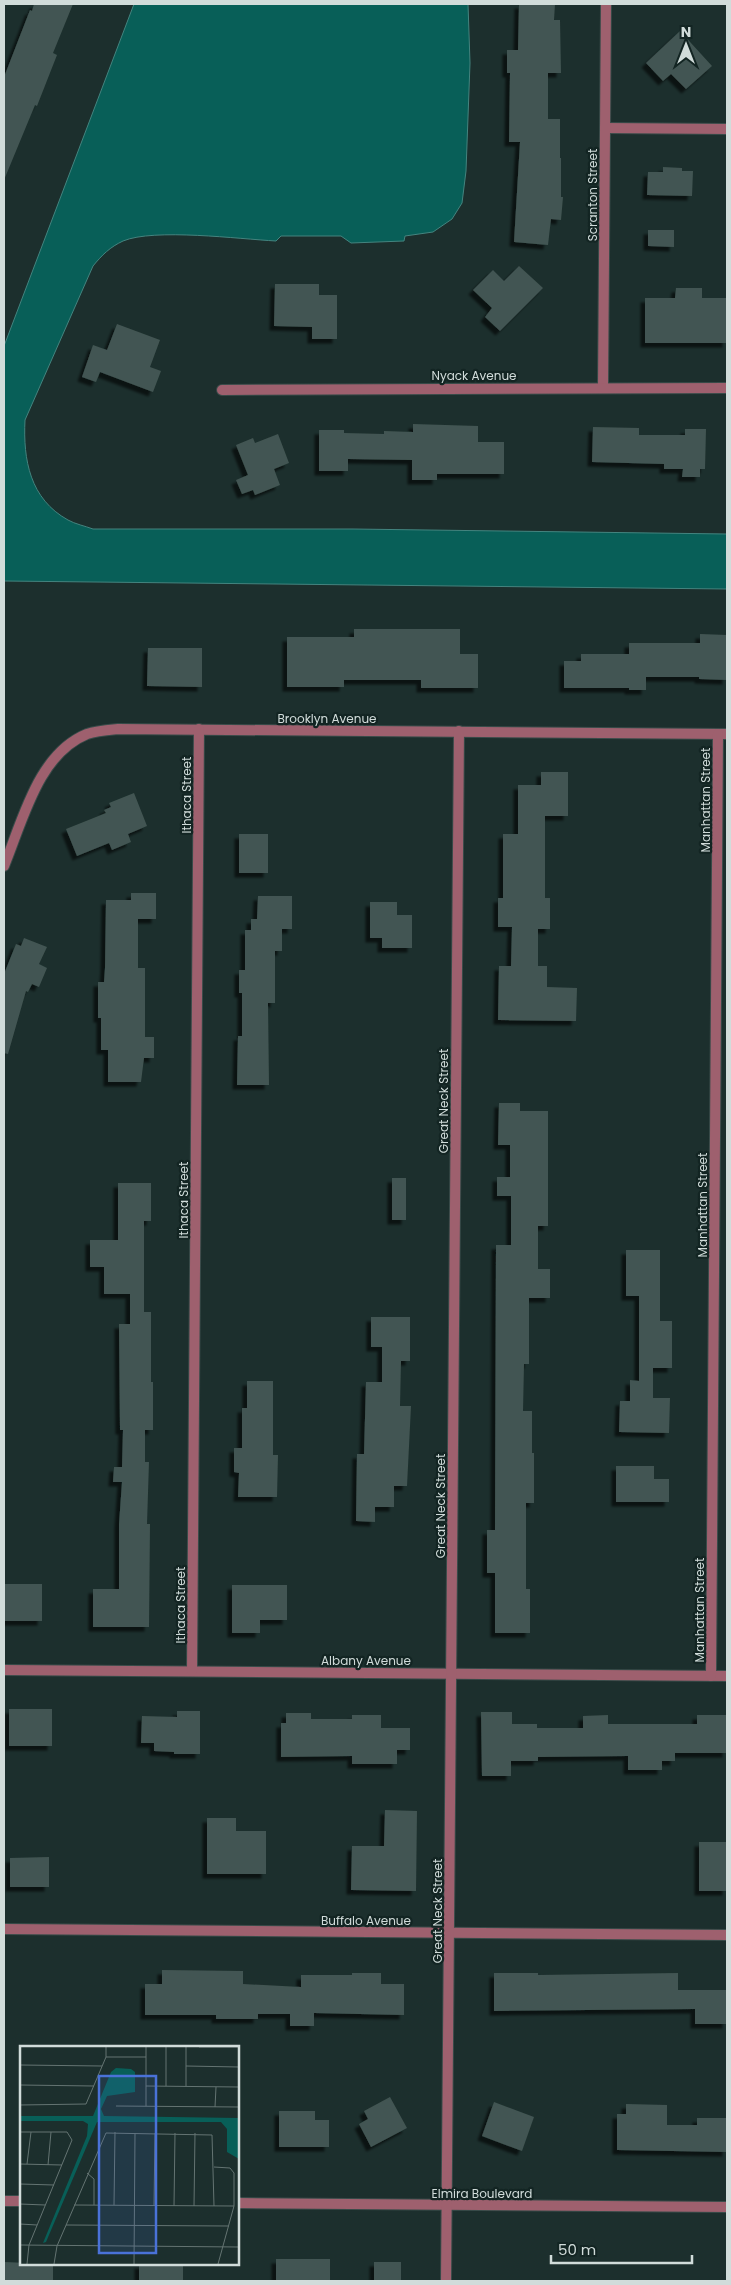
<svg xmlns="http://www.w3.org/2000/svg" width="731" height="2285" font-family="Poppins,sans-serif">
<style>
.water{fill:#085f58;stroke:#44847f}
.building{fill:#425552;filter:url(#shadow)}
.lines{fill:none;stroke-linecap:round;stroke-linejoin:round}
.street-casing{stroke:#394b49;stroke-width:12}
.street{stroke:#9e606e;stroke-width:10}
.labels{text-anchor:middle;dominant-baseline:central;stroke-width:4.5;stroke-linejoin:round;paint-order:stroke}
.street-label{font-size:12px;fill:#d1dcda;stroke:#132523}
.inset-road{fill:none;stroke:#647472;stroke-width:1}
.view{fill:#4a72d8;fill-opacity:0.15;stroke:#4a72d8;stroke-width:2.5}
.inset-edge{fill:none;stroke:#d1dcda;stroke-width:2.5}
</style>
<defs>
<filter id="shadow"><feDropShadow dx="-4.5" dy="4.5" stdDeviation="1" flood-color="#0009"/></filter>
</defs>
<rect width="100%" height="100%" fill="#1c2f2d"/>
<path class="water" d="M134 4H468L470 63 466 171 462 203 452 219 433 232 405 236 404 241 351 243 341 236H281L276 241C239 239 154 228 123 241 110 247 102 255 93 266L25 420C23 460 30 499 68 520 75 524 85 526 93 529H353L727 534V589L4 581V346Z"/>
<g class="building">
<path d="M34 4H73L53 53 57 55 37 106 35 105 4 180V77L30 10 32 11Z"/>
<path d="M519 4H555L554 20H560L561 73H548V119H560V158H561V197H563L561 220 551 219 548 245 514 242 520 142H509L510 73H507V50H518Z"/>
<path d="M680 31 712 66 686 89 671 74 663 81 646 63Z"/>
<path d="M663 167 682 168V171H693L692 196 647 195 648 172H663Z"/>
<path d="M648 230H674V247L648 246Z"/>
<path d="M519 266 543 288 500 331 485 317 492 308 473 290 493 270 504 281Z"/>
<path d="M275 284H319V295H337V339H312V327L274 326Z"/>
<path d="M676 288H702V298H727V343H645V298H675Z"/>
<path d="M117 324 160 340 150 367 161 371 153 392 100 372 96 382 82 377 93 345 107 350Z"/>
<path d="M413 424 478 426V442H504V474H437V480H412V460L348 459V471H319V430H344V433L384 434V431L413 432Z"/>
<path d="M593 427 639 428V435H685V429H706L705 469H700V477H682L683 469H664V464L592 462Z"/>
<path d="M278 434 289 463 274 469 280 485 255 495 253 490 242 494 236 480 248 475 236 445 253 438 255 443Z"/>
<path d="M354 629H460V654H478V688H421V680H344V687H287V637H354Z"/>
<path d="M700 634 727 635V680L699 679V677H646V690H629V688H564V661H581V654H629V643H700Z"/>
<path d="M148 648H202V687L147 686Z"/>
<path d="M541 772H568V816H545V898H550V929H538V966H547V987L577 988 576 1021 498 1020 499 966H511L512 927H498V898H503V834H518V785H541Z"/>
<path d="M134 793 147 826 128 834 131 842 112 850 109 843 77 856 66 829 106 813 104 810 111 807 109 803Z"/>
<rect x="239" y="834" width="29" height="39"/>
<path d="M131 893H156V919H138V968H145V1037H154V1058H144L141 1082H108V1050H101V1018H98V982H104L105 968 106 900H131Z"/>
<path d="M258 896H292V929H282V951H275V1003H268L269 1085H237L238 1036H242V993H239V970H245V930H251V919H257Z"/>
<path d="M370 902H397V915H412V948H382V938H370Z"/>
<path d="M24 938 47 947 39 964 47 968 39 987 32 984 28 992 26 991 8 1054 4 1053V974L16 944 21 946Z"/>
<path d="M499 1103H520V1111H548V1226H538V1269H550V1298H529V1364H524L523 1411H532V1453H534V1503H526V1589H530V1633H495V1573H487V1530H495L496 1245H511V1196H497V1177H510V1145H498Z"/>
<rect x="392" y="1178" width="14" height="42"/>
<path d="M118 1183H151V1221H144V1312H151V1382H153V1430H145V1462H149L147 1524H150L149 1627H93V1589H119V1524L122 1482H113L114 1467H122L123 1430H120L119 1324H130V1294H104V1267H90V1240H118Z"/>
<path d="M626 1250H660V1321H672V1368H653V1398H670L669 1433 619 1432 620 1401H630V1380L639 1381V1296H626Z"/>
<path d="M371 1317H410V1361H401L400 1406H411L407 1486H394V1507H375V1522L356 1521 357 1454H364L366 1382H382V1347H371Z"/>
<path d="M247 1381H273V1455H278L277 1497H238L239 1473 234 1472V1448H242V1408H247Z"/>
<path d="M616 1466H654V1479H669V1502H616Z"/>
<rect x="4" y="1584" width="38" height="37"/>
<path d="M232 1585H287V1620H260V1633H232Z"/>
<rect x="9" y="1709" width="43" height="37"/>
<path d="M177 1711H200V1754H174V1752L154 1751V1743H141L142 1716 177 1717Z"/>
<path d="M481 1712H512V1724H537V1728H583V1716L608 1715V1724H697V1715H727V1753H675V1761H662V1770H628V1756L538 1757V1761H511V1776H482Z"/>
<path d="M286 1713H311V1719H352V1715H381V1728H410V1750H397V1764H352V1756L281 1757V1723H286Z"/>
<path d="M385 1810 417 1811 416 1891 351 1890 352 1846H384Z"/>
<path d="M207 1818H236V1831H266V1874H207Z"/>
<rect x="699" y="1842" width="28" height="49"/>
<path d="M49 1857V1887H10V1858Z"/>
<path d="M162 1970 243 1971V1984L301 1987V1975H352V1973H381V1984H404V2015L314 2013V2026H290V2014H258V2019H216V2015H145V1984H162Z"/>
<path d="M494 1973H538V1975L678 1973V1990H727V2024H695V2009L494 2011Z"/>
<path d="M390 2097 407 2128 371 2147 359 2124 368 2119 364 2111Z"/>
<path d="M494 2102 534 2117 522 2151 482 2136Z"/>
<path d="M626 2104 667 2105V2125H697V2118H727V2152L617 2150V2114H626Z"/>
<path d="M279 2111H315V2120H329V2147H279Z"/>
<rect x="276" y="2259" width="54" height="22"/>
<path d="M4 2262 53 2264V2281H4Z"/>
<rect x="374" y="2262" width="27" height="19"/>
<rect x="139" y="2264" width="44" height="17"/>
</g>
<g class="lines">
<g class="street-casing">
<g id="street">
<path d="M605 128 727 129"/>
<path d="M603 387 606 4"/>
<path d="M222 390 727 388"/>
<path d="M4 866C23 820 38 754 87 734 96 731 108 730 118 729L727 734"/>
<path d="M4 1670 727 1676"/>
<path d="M192 1671 199 729"/>
<path d="M711 1676 718 734"/>
<path d="M4 1929 727 1935"/>
<path d="M4 2201H21"/>
<path d="M238 2203 727 2207"/>
<path d="M446 2281 459 731"/>
</g>
</g>
<use href="#street" class="street"/>
</g>
<g class="labels">
<g class="street-label">
<text transform="translate(592 195) rotate(-90)">Scranton Street</text>
<text x="474" y="375">Nyack Avenue</text>
<text x="327" y="718">Brooklyn Avenue</text>
<text transform="translate(186 795) rotate(-90)">Ithaca Street</text>
<text transform="translate(705 800) rotate(-90)">Manhattan Street</text>
<text transform="translate(443 1101) rotate(-90)">Great Neck Street</text>
<text transform="translate(183 1200) rotate(-90)">Ithaca Street</text>
<text transform="translate(702 1205) rotate(-90)">Manhattan Street</text>
<text transform="translate(440 1506) rotate(-90)">Great Neck Street</text>
<text transform="translate(180 1605) rotate(-90)">Ithaca Street</text>
<text transform="translate(699 1610) rotate(-90)">Manhattan Street</text>
<text x="366" y="1660">Albany Avenue</text>
<text transform="translate(437 1911) rotate(-90)">Great Neck Street</text>
<text x="366" y="1920">Buffalo Avenue</text>
<text x="482" y="2193">Elmira Boulevard</text>
</g>
</g>
<g transform="translate(20 2046)">
<rect width="219" height="219" fill="#1c2f2d"/>
<path d="M96 22 111 23 115 26V46L87 50 81 63 84 70 219 72V113L207 106V83L201 76H77L26 196 23 197 67 90 68 78 63 75H0V70H73L91 26Z" fill="#085f58"/>
<path class="inset-road" d="M179 1H219M86 11H126M0 19 82 20M166 20 219 21M0 39 74 40M126 40 219 41M146 40V1M166 40V1M0 59 66 58 86 11V1M96 60 219 61M126 60V1M195 61 196 41M0 86H47L52 94 9 199 7 218M0 118 42 119M7 118 11 86M28 119 31 86M194 121 210 122 214 127V160L198 218M67 127 74 133V159M0 138 34 139M0 158 25 159M54 159 214 160M94 159 95 86M134 160 135 87M154 160 155 87M174 160 175 87M0 178 17 179M46 179 209 180M0 199 219 201M34 218 37 200 86 87 192 89 194 160M114 218 115 87"/>
<path class="view" d="M79 30H136V207H79Z"/>
<rect width="219" height="219" class="inset-edge"/>
</g>
<rect width="731" height="2285" fill="none" stroke="#d1dcda" stroke-width="10"/>
<g transform="translate(686 45)" stroke="#132523" stroke-width="4" paint-order="stroke">
<path d="M0-4L9 19L0 12L-9 19Z" fill="#d1dcda"/>
<text y="-8" font-size="14" font-weight="bold" text-anchor="middle" fill="#d1dcda">N</text>
</g>
<path d="M551 2255v8h141v-8" fill="none" stroke="#d1dcda" stroke-width="2.5"/>
<text x="558" y="2255" font-size="15" fill="#d1dcda" stroke="#132523" stroke-width="4" paint-order="stroke">50 m</text>
</svg>
